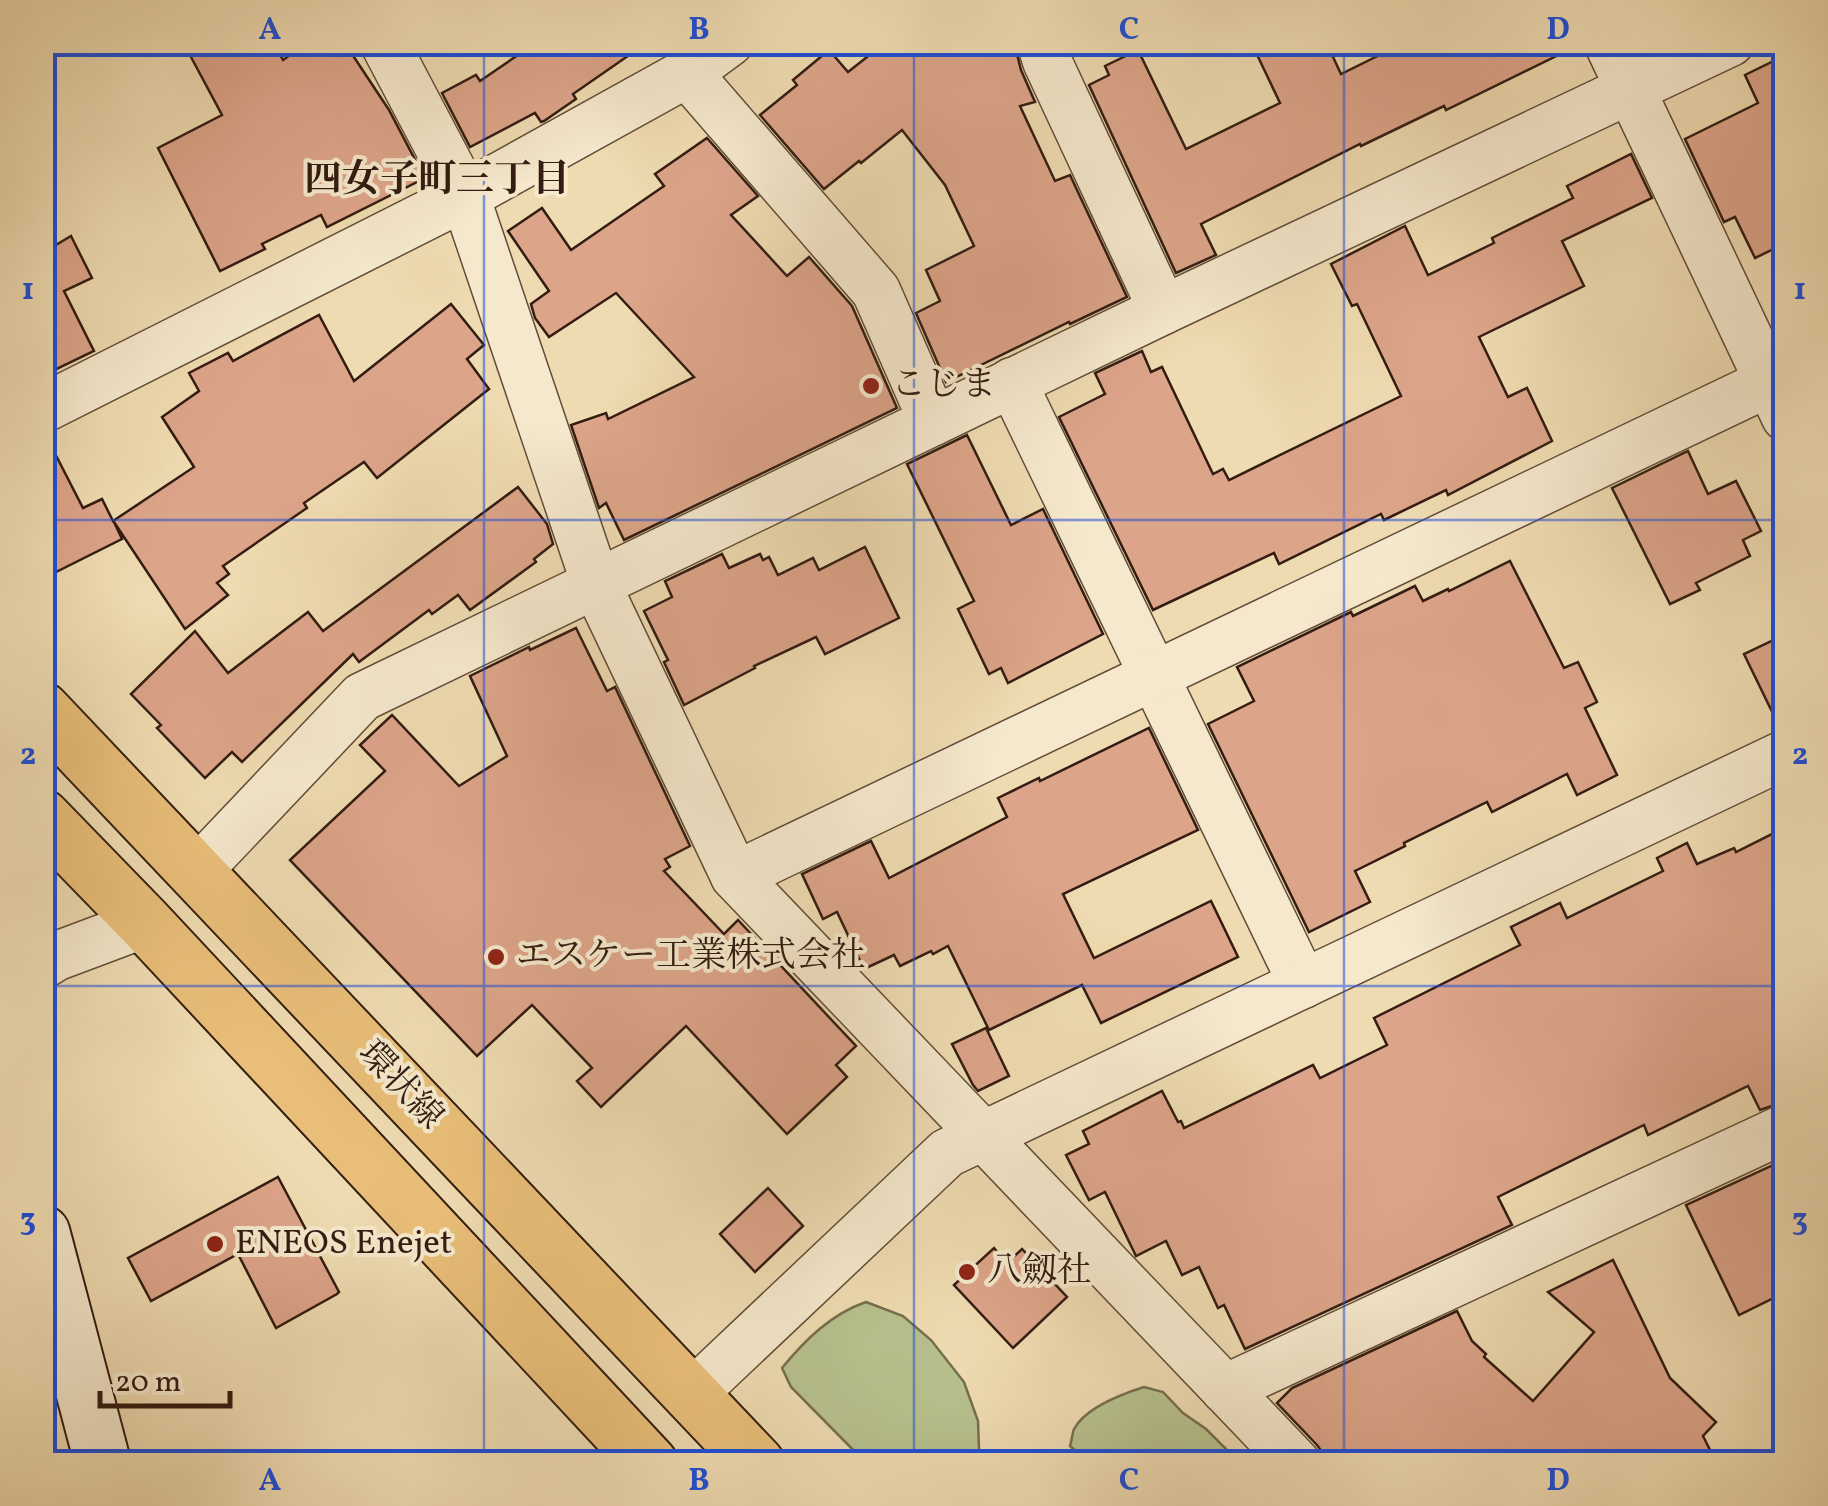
<svg xmlns="http://www.w3.org/2000/svg" width="1828" height="1506" font-family="Vollkorn,'Noto Serif JP',serif">
<style>
.green{fill:#b7c18d;stroke:#756e4f;stroke-width:2.5}
.building{fill:#dca489;stroke:#331c11;stroke-width:2.5}
.lines{fill:none;stroke-linecap:round;stroke-linejoin:round}
.street-casing{stroke:#624c39;stroke-width:51}
.secondary-casing{stroke:#331c11;stroke-width:59}
.primary-casing{stroke:#331c11;stroke-width:59}
.street{stroke:#f5e8cc;stroke-width:48}
.secondary{stroke:#f5e8cc;stroke-width:55}
.primary{stroke:#e8be78;stroke-width:55}
.grid{fill:none;stroke:#1d4ed8;stroke-width:2.5;stroke-opacity:0.55}
.poi-dot{fill:#8f2418;stroke:#f5e8cc;stroke-width:4}
.labels{text-anchor:middle;dominant-baseline:central;stroke-width:8;stroke-linejoin:round;paint-order:stroke}
.poi-label{font-size:35px;fill:#331c11;stroke:#f5e8cc;text-anchor:start}
.street-label{font-size:35px;fill:#331c11;stroke:#f5e8cc}
.neighbourhood-label{font-size:38px;font-weight:bold;fill:#331c11;stroke:#f5e8cc}
.neatline{fill:none;stroke:#1d4ed8;stroke-width:4}
.grid-label{font-size:32px;text-anchor:middle;font-weight:bold;fill:#1d4ed8}
</style>
<rect width="100%" height="100%" fill="#efdbb1"/>
<filter id="stains"><feTurbulence type="fractalNoise" baseFrequency=".002" numOctaves="4"/><feColorMatrix values="0 0 0 0 .2 0 0 0 0 .09 0 0 0 0 .02 0 0 0 .5 -.17"/></filter>
<radialGradient id="worn" r=".72"><stop offset=".6" stop-color="#630" stop-opacity="0"/><stop offset="1" stop-color="#630" stop-opacity=".3"/></radialGradient>
<g class="green">
<path d="M866 1302 903 1316 931 1340 964 1382 978 1421 979 1449 971 1463H866L791 1387 782 1368C805 1340 831 1314 866 1302Z"/>
<path d="M1144 1387 1163 1392 1183 1413 1206 1429 1240 1463H1163L1153 1457C1127 1461 1090 1465 1070 1446 1072 1440 1072 1434 1074 1429 1086 1407 1122 1394 1144 1387Z"/>
</g>
<g class="building">
<path d="M183 42H273L283 60 309 42H344L389 110 422 173 416 176 419 181 327 227 321 215 262 244 265 249 220 271 158 148 222 115Z"/>
<path d="M537 42H648L573 94 576 99 544 121 541 122 535 113 470 147 442 93 476 75 480 81Z"/>
<path d="M886 42H1014L1021 70 1035 102 1020 106 1055 181 1070 175 1127 297 1070 324 1069 322 946 382 916 313 940 301 926 270 974 246 945 185 902 130 861 163 859 161 824 189 760 115 797 85 793 80 829 50 848 72Z"/>
<path d="M1251 42H1326L1341 74 1406 42 1581 44 1446 110 1444 106 1361 146 1360 144 1201 224 1216 255 1176 273 1089 85 1109 75 1105 66 1138 50 1186 149 1280 103Z"/>
<path d="M1786 55V243L1755 258 1735 217 1724 222 1685 139 1758 103 1745 75Z"/>
<path d="M707 138 758 196 731 215 787 276 809 257 852 306 897 408 624 540 606 503 599 508 571 425 606 413 608 419 694 377 616 293 549 337 535 318 531 304 549 291 508 231 542 208 571 250 664 186 655 174Z"/>
<path d="M1631 154 1652 198 1562 241 1584 286 1479 337 1508 397 1527 388 1552 441 1448 495 1446 490 1384 520 1381 514 1279 564 1274 553 1153 610 1059 417 1105 394 1095 373 1142 351 1151 372 1162 367 1213 474 1223 469 1229 480 1401 396 1357 304 1352 306 1331 264 1405 226 1428 275 1494 243 1492 238 1573 198 1567 186Z"/>
<path d="M71 236 92 278 64 291 94 351 42 376V250L44 252Z"/>
<path d="M451 304 484 345 467 359 489 389 377 478 364 462 304 503 307 508 223 566 229 574 217 583 228 595 185 629 114 522 122 539 42 579V436H46L83 508 102 499 113 521 194 467 162 417 199 391 189 373 228 353 233 361 319 315 354 381Z"/>
<path d="M967 435 1011 525 1043 509 1103 634 1008 683 1001 668 989 674 958 609 974 601 907 464Z"/>
<path d="M1688 451 1708 494 1736 481 1761 531 1743 540 1750 556 1696 583 1700 590 1670 604 1612 488Z"/>
<path d="M518 487 547 524 553 544 534 559 536 562 470 610 458 595 432 614 429 610 359 662 353 654 242 762 232 752 205 778 157 728 161 725 131 694 195 631 228 673 308 612 323 631Z"/>
<path d="M865 547 899 618 825 654 816 637 754 666 755 668 684 705 664 662 668 660 644 611 672 597 665 581 722 554 729 568 760 554 763 560 769 557 778 575 813 558 819 570Z"/>
<path d="M1510 561 1564 668 1578 662 1597 702 1585 708 1617 775 1577 795 1567 774 1492 812 1487 802 1404 843 1405 846 1355 871 1370 902 1309 932 1208 724 1254 701 1237 667 1351 612 1353 616 1415 586 1423 601 1448 589 1449 591Z"/>
<path d="M576 628 607 691 615 687 690 846 665 859 670 867 664 871 724 934 738 920 856 1046 836 1065 847 1077 787 1134 686 1026 601 1107 577 1081 592 1068 532 1005 477 1056 290 860 385 771 360 745 392 715 459 786 507 756 470 676 529 647 530 650Z"/>
<path d="M1786 634V727L1780 728 1744 654Z"/>
<path d="M1149 728 1198 830 1063 894 1094 958 1211 901 1238 957 1101 1023 1082 985 989 1030 948 946 933 954 931 951 900 966 894 955 864 969 837 912 823 919 802 874 871 841 889 878 1007 817 998 798 1039 778 1040 781Z"/>
<path d="M1786 827V1101L1760 1110 1748 1086 1648 1135 1644 1125 1498 1197 1512 1225 1245 1349 1224 1305 1218 1308 1199 1267 1182 1275 1166 1241 1136 1256 1105 1192 1089 1200 1066 1155 1089 1144 1083 1131 1162 1091 1178 1122 1181 1121 1184 1128 1313 1065 1320 1078 1387 1045 1374 1018 1520 945 1511 927 1560 903 1567 918 1663 871 1657 858 1687 843 1697 864 1734 848 1736 852Z"/>
<path d="M986 1028 1009 1076 978 1091 973 1085 952 1044Z"/>
<path d="M1786 1159V1292L1739 1315 1686 1205Z"/>
<path d="M278 1177 339 1292 337 1294 276 1328 238 1254 151 1301 128 1258Z"/>
<path d="M768 1188 803 1226 755 1272 720 1234Z"/>
<path d="M994 1248 1007 1263 1022 1249 1067 1297 1013 1348 954 1285Z"/>
<path d="M1613 1260 1670 1378 1716 1422 1703 1436 1717 1464H1331L1317 1445 1277 1403 1292 1388 1457 1311 1472 1341 1486 1354 1484 1357 1533 1401 1594 1332 1548 1292Z"/>
</g>
<g class="lines">
<g class="street-casing">
<g id="street">
<path d="M384 42 465 196 596 584 735 876 1297 1464"/>
<path d="M1041 42 1047 61 1163 310"/>
<path d="M1608 42 1786 417"/>
<path d="M687 73 876 291 933 421"/>
<path d="M1012 382 1303 984"/>
<path d="M42 409 465 196 687 73 729 42"/>
<path d="M197 871 362 697 1163 310 1730 42"/>
<path d="M735 876 1786 374"/>
<path d="M42 965 57 956 145 923"/>
<path d="M1225 1389 1786 1128"/>
<path d="M692 1394 947 1153 1786 754"/>
</g>
</g>
<g class="secondary-casing">
<path id="secondary" d="M42 1233 103 1464"/>
</g>
<g class="primary-casing">
<g id="primary">
<path d="M42 710 757 1464"/>
<path d="M42 817 145 923 650 1464"/>
</g>
</g>
<use href="#street" class="street"/>
<use href="#secondary" class="secondary"/>
<use href="#primary" class="primary"/>
</g>
<path class="grid" d="M484 42V1464M914 42V1464M1344 42V1464M42 520H1786M42 986H1786"/>
<g class="poi-dot">
<circle cx="871" cy="386" r="10"/>
<circle cx="496" cy="957" r="10"/>
<circle cx="215" cy="1244" r="10"/>
<circle cx="967" cy="1272" r="10"/>
</g>
<g class="labels">
<g class="poi-label">
<text x="891" y="386">こじま</text>
<text x="516" y="957">エスケー工業株式会社</text>
<text x="235" y="1244">ENEOS Enejet</text>
<text x="987" y="1272">八劔社</text>
</g>
<g class="street-label">
<text transform="translate(400 1086) rotate(47)">環状線</text>
</g>
<g class="neighbourhood-label">
<text x="437" y="181">四女子町三丁目</text>
</g>
</g>
<rect width="1828" height="1506" fill="none" stroke="#efdbb1" stroke-width="110"/>
<path d="M100 1391v15h130v-15" fill="none" stroke="#331c11" stroke-width="5"/>
<text x="115" y="1391" font-size="30" fill="#331c11" stroke="#f5e8cc" stroke-width="8" paint-order="stroke">20 m</text>
<rect x="55" y="55" width="1718" height="1396" class="neatline"/>
<g class="grid-label">
<text x="270" y="39">A</text>
<text x="699" y="39">B</text>
<text x="1129" y="39">C</text>
<text x="1558" y="39">D</text>
<text x="28" y="299">1</text>
<text x="1800" y="299">1</text>
<text x="28" y="764">2</text>
<text x="1800" y="764">2</text>
<text x="28" y="1230">3</text>
<text x="1800" y="1230">3</text>
<text x="270" y="1490">A</text>
<text x="699" y="1490">B</text>
<text x="1129" y="1490">C</text>
<text x="1558" y="1490">D</text>
</g>
<rect width="100%" height="100%" filter="url(#stains)"/>
<rect width="100%" height="100%" fill="url(#worn)"/>
</svg>
